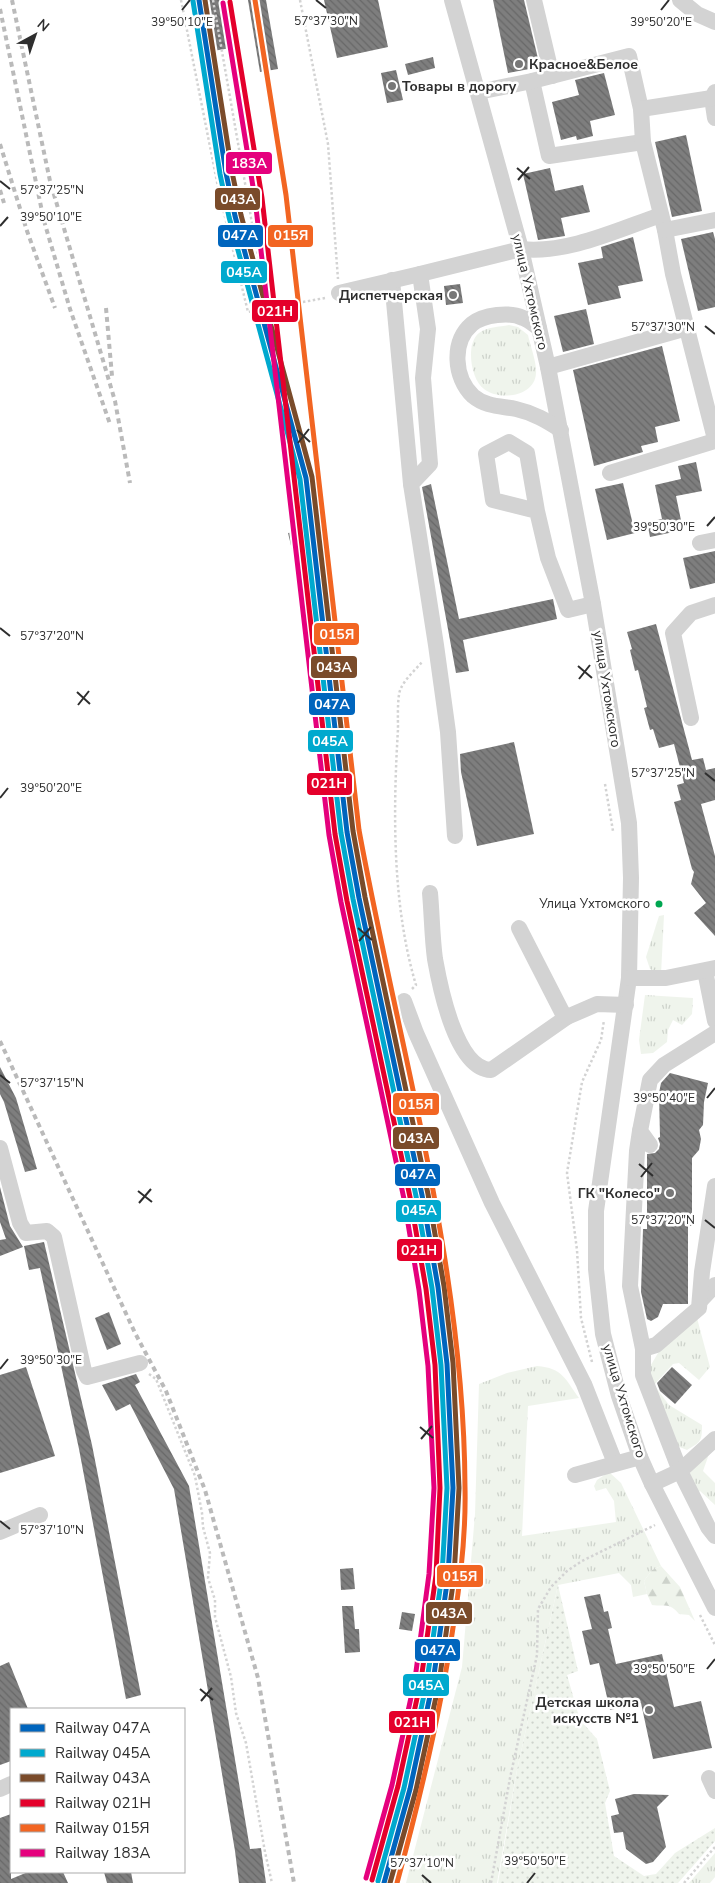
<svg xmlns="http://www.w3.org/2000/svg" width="715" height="1883" font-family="'Nunito Sans',sans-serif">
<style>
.grass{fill:url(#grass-tufts)}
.forest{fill:url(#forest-firs)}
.park{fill:url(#park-dots)}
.building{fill:url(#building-back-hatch)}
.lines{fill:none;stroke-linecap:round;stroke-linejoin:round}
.path{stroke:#d3d3d3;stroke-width:2.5;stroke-dasharray:2.5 2.5;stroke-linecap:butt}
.minor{stroke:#d3d3d3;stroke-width:16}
.rail{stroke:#bababa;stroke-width:4;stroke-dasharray:5 4;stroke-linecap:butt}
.rail-1-casing{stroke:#fff;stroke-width:9}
.rail-2-casing{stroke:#fff;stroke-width:9}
.rail-3-casing{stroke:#fff;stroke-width:9}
.rail-4-casing{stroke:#fff;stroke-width:9}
.rail-5-casing{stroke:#fff;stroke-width:9}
.rail-6-casing{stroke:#fff;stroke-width:9}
.rail-1{stroke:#0065bd;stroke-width:5}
.rail-2{stroke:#00a9ce;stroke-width:5}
.rail-3{stroke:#7a4b2a;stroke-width:5}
.rail-4{stroke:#e4002b;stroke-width:5}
.rail-5{stroke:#f26522;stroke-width:5}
.rail-6{stroke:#e5007d;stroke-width:5}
.ticks{fill:none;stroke:#2e2e2e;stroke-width:2}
.poi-dot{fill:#777;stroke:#fff;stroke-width:2}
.bus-dot{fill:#00a651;stroke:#fff;stroke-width:2}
.labels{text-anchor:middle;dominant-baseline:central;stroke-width:5;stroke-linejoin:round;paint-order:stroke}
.bus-label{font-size:13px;fill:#2e2e2e;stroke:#fff;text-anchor:end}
.poi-label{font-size:14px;font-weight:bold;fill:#2e2e2e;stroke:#fff;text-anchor:end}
.street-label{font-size:14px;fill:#2e2e2e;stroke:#fff}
.ticks-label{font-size:12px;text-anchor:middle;fill:#2e2e2e;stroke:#fff;stroke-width:5;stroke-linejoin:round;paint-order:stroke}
.line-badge{stroke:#fff;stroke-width:2}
.badge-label{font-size:14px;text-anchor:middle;font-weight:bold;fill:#fff}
</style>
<defs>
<pattern id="grass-tufts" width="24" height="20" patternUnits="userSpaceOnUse" patternTransform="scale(1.25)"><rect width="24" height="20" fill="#eff4ec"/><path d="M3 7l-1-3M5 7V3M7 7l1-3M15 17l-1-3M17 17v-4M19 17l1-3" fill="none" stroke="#cdd2cb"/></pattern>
<pattern id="forest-firs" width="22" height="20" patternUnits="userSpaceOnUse" patternTransform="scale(1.25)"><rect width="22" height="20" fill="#eff4ec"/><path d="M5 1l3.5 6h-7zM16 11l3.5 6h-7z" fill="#cdd2cb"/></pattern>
<pattern id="park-dots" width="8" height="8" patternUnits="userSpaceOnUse" patternTransform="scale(1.25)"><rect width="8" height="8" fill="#eff4ec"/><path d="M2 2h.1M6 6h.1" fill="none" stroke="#cdd2cb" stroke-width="1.8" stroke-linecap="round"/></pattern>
<pattern id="building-back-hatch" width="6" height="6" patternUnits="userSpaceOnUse" patternTransform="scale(1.25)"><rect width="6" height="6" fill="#7e7e7e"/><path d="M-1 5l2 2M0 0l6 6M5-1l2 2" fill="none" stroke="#686868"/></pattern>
</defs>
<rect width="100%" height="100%" fill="#fff"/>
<g class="grass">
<path d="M509 325 518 327 528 335C530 345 537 363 536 373 535 397 499 401 484 389 471 380 465 344 479 333 487 327 499 327 509 325Z"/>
<path d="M664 915 661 974 650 969 646 957 659 916Z"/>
<path d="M645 995 693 998 692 1014 682 1025 673 1020 668 1030 667 1042 653 1053 641 1054 639 1040Z"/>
<path d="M697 1318 710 1367 699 1380 679 1363 673 1364 654 1385 669 1405 702 1425C702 1441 701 1442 687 1450L677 1446 651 1385 648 1370 658 1353Z"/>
<path d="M537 1366C563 1368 565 1379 579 1398L528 1406 522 1536 616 1522 614 1501 606 1488 596 1491 594 1486 597 1480 609 1472 621 1483 661 1566 652 1570 644 1581 647 1594 633 1597 631 1585 619 1573 558 1585 517 1770 497 1883H406L462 1667 475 1514 479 1384 507 1373Z"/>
<path d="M709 1454 703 1471 715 1483V1505L700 1491 696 1495 688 1478 692 1468Z"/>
<path d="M715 1853V1877L710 1883H689Z"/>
</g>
<path class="forest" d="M661 1566 680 1587 695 1621 689 1615 679 1614C669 1602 665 1607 652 1605L647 1594 644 1581 652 1570Z"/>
<path class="park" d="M558 1585 578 1671 567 1675 580 1720 597 1739 610 1791 605 1803 614 1856 644 1876 656 1874 675 1853 715 1828V1841L678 1883H498L517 1770Z"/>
<g class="building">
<path d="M205 0H223L231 48 213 51Z"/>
<path d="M248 0H266L278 69 260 72Z"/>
<path d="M324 0H378L388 47 337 58Z"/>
<path d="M493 0H524L540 67 508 73Z"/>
<path d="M433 57 435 68 408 75 405 64Z"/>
<path d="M396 70 403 100 387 103 381 73Z"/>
<path d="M604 73 615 115 590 121 593 136 577 140 576 136 561 140 552 102 579 95 575 80Z"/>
<path d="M686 135 702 211 672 217 655 142Z"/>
<path d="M550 168 555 191 583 185 590 212 561 218 565 236 538 240 523 174Z"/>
<path d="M713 232 715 239V307L698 311 681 239Z"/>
<path d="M633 237 643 281 618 286 621 298 588 305 578 263 603 258 601 247Z"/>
<path d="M460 284 463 303 446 305 444 286Z"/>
<path d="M586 309 594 344 563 352 554 316Z"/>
<path d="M662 346 680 421 655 427 658 442 641 446 643 452 594 466 573 370Z"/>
<path d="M696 462 702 491 676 496 683 530 650 537 647 522 662 519 655 485 681 479 678 466Z"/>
<path d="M623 483 635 533 607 540 595 489Z"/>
<path d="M431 484 459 619 553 599 557 619 463 640 469 671 456 673 422 487Z"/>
<path d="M305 530 312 558 295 562 288 533Z"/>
<path d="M715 551V583L690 589 683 558Z"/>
<path d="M656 624 692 760 703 758 706 770 715 768V800L701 804 715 856V936L694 913 706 903 691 884 694 872 692 869 674 802 681 800 677 785 684 783 674 744 659 748 653 729 650 730 644 708 647 707 638 670 635 671 630 650 632 649 627 632Z"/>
<path d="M514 742 534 834 477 846 461 772 460 754Z"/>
<path d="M0 1067 16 1098 37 1169 25 1172 4 1102 0 1094Z"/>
<path d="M670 1073 708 1083 704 1102 703 1125 699 1130 701 1139 699 1150 692 1158V1226H688V1304H663L658 1317 651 1321 647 1319 641 1292 643 1229H647V1154L655 1153 659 1149 660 1144 658 1138 660 1137 659 1093 661 1083Z"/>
<path d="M0 1187 10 1226 23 1247 0 1256V1240L6 1239 0 1222Z"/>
<path d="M44 1242 92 1445 141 1695 126 1699 79 1449 40 1268 29 1270 24 1246Z"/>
<path d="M109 1312 121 1344 107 1350 95 1318Z"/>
<path d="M26 1367 55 1456 0 1473V1375Z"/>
<path d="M672 1367 692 1385 675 1404 660 1391 657 1383Z"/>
<path d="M136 1374 140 1382 135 1385 189 1486 250 1849 261 1848 266 1883H239L235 1851 174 1489 130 1404 116 1411 102 1385Z"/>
<path d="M353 1568 355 1589 341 1590 340 1569Z"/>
<path d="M600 1594 604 1612 608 1611 612 1628 608 1629 616 1664 662 1654 674 1707 701 1701 712 1748 653 1759 641 1703 610 1710 599 1663 590 1665 582 1631 592 1629 584 1597Z"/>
<path d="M342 1606H353L355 1629H359L360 1652 345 1653Z"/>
<path d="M402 1612 415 1614 412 1631 399 1629Z"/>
<path d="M9 1662 28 1709H11V1761L0 1765V1666Z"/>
<path d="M634 1794 669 1795 657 1807 666 1847 653 1862 646 1864 626 1849 623 1832 614 1833 611 1816 619 1814 615 1799Z"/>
<path d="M11 1814V1879L28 1872H63L68 1883H0V1818Z"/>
<path d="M104 1872H131L133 1883H107Z"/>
</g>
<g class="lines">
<g class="path">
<path d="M181 0 219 192 248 312 325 298"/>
<path d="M213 0 267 309"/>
<path d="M255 0C273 101 287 201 297 303"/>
<path d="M300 0 328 144 338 279"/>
<path d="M605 784 613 831"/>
<path d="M412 989 416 985C392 905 393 811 398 729 398 719 397 695 401 688 406 678 416 669 423 661"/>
<path d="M592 1362 581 1318 577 1250 567 1173 582 1082 601 1040 604 1020"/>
<path d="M149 1374 156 1379 195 1476 202 1513 203 1527 210 1553 208 1578 215 1600V1617L231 1677 236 1713 246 1743 265 1852 272 1883"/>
<path d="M700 1615 715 1645"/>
<path d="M491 1883 510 1778 537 1655 538 1609 551 1587 567 1571 582 1561 655 1525"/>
<path d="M684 1883 715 1847"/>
</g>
<g class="minor">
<path d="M452 0 521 249 548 367 593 604 629 823 631 878 629 978 596 1211V1269L603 1334 619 1396 640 1457 652 1484 715 1608"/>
<path d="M534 0 552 76"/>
<path d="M680 0 697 14 715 22"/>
<path d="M532 81 549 156 643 142"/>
<path d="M478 92 532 81 629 56 641 109 643 142 665 230 673 274 715 439"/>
<path d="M715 92 712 98 715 118"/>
<path d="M641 109 712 98"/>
<path d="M665 230 715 220"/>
<path d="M420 274 521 249C568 254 617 230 661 215"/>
<path d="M392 280 411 484"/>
<path d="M339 293 420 274 428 329 423 378 430 464 411 484 436 645 448 732 455 836"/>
<path d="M539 328C534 325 529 320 523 318 515 314 505 314 497 315 489 316 478 319 472 324 451 342 454 378 473 396 486 407 501 406 516 409 534 413 547 421 561 430"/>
<path d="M548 367 687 328"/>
<path d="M610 473 715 441"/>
<path d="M537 511 493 500 486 454 509 442 527 453 537 511 548 558 568 610 593 604"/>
<path d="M700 543 715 540"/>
<path d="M691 718 673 633 691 613 715 605"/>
<path d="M430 893C432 915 432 937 435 959 440 987 456 1069 491 1070L567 1017"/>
<path d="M519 928 562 1012 567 1017 597 1004 626 1005"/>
<path d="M705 971 715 1021"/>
<path d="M629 978H666L715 968"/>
<path d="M404 1001 416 1033 492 1203 584 1384 615 1463"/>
<path d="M640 1131 637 1151 630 1286 643 1349V1375L680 1471 708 1527 715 1536"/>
<path d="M650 1145 640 1131 650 1080 664 1065 715 1033"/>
<path d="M0 1148 20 1223 26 1233 47 1231 54 1237 84 1371 87 1377 140 1363"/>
<path d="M700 1301 715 1285"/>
<path d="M643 1349 656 1345 699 1308 702 1272 715 1186"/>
<path d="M575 1475 640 1457"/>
<path d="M652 1484 680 1471 715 1439"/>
<path d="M0 1532 40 1515"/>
<path d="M709 1778 715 1791"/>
<path d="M0 1789 11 1784"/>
</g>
<g class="rail">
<path d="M12 0 50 181 115 401 130 483"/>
<path d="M0 9 44 221 70 309 110 424"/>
<path d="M0 144 27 231 55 308"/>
<path d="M0 190 4 203"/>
<path d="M106 308 112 376"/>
<path d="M0 1041 135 1333 166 1391 205 1490 258 1678 294 1883"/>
</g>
<g class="rail-1-casing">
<path id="rail-1" d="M199 0 226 173 235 216 306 478 347 832 359 898 422 1195 438 1287 447 1364 453 1488 448 1576 433 1682 410 1789 384 1883"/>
</g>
<g class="rail-2-casing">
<path id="rail-2" d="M193 1 220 174 229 217 300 479 341 833 353 899 416 1196 432 1288 441 1365 447 1488 442 1575 427 1681 404 1788 378 1881"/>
</g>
<g class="rail-3-casing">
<path id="rail-3" d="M205 0 232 172 241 215 312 477 353 831 365 897 428 1194 444 1286 453 1363 459 1488 454 1577 439 1683 416 1790 390 1883"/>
</g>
<g class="rail-4-casing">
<path id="rail-4" d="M230 2 262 198 335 834 347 901 410 1197 426 1289 435 1365 440 1488 436 1575 421 1680 398 1786 372 1880"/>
</g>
<g class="rail-5-casing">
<path id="rail-5" d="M255 0 286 195 359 830C399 1048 464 1264 465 1487 466 1531 461 1577 454 1621 441 1711 421 1795 397 1883"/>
</g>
<g class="rail-6-casing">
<path id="rail-6" d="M223 3 255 199 329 835 341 902 404 1199 419 1290 428 1366 434 1488 429 1574 415 1679 392 1785 366 1878"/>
</g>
<use href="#rail-1" class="rail-1"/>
<use href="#rail-2" class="rail-2"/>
<use href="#rail-3" class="rail-3"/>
<use href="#rail-4" class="rail-4"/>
<use href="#rail-5" class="rail-5"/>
<use href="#rail-6" class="rail-6"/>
</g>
<path class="ticks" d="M316 0 326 8M182 10 190 0M661 10 669 0M517 168 530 179M518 180 529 167M0 181 10 189M0 226 8 217M705 326 715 334M297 430 310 442M298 443 309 429M707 526 715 517M0 628 10 636M578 666 592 678M579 679 590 665M77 692 90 704M78 705 89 691M705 773 715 781M0 798 8 788M358 928 372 940M359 941 371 927M0 1075 10 1083M707 1098 715 1088M639 1164 653 1176M641 1177 652 1163M138 1191 152 1202M139 1203 151 1189M705 1220 715 1228M0 1369 8 1359M420 1427 433 1438M421 1439 432 1426M0 1521 10 1529M707 1669 715 1659M200 1689 213 1700M201 1701 212 1688M422 1875 431 1883M527 1883 535 1873"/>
<g class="poi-dot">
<circle cx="519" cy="64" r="5"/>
<circle cx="392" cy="86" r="5"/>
<circle cx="453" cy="295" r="5"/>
<circle cx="670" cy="1193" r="5"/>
<circle cx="649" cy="1710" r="5"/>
</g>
<circle class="bus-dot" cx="659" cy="904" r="4.5"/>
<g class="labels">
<g class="bus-label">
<text x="650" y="904">Улица Ухтомского</text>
</g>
<g class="poi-label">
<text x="529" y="64" text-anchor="start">Красное&amp;Белое</text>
<text x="402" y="86" text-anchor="start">Товары в дорогу</text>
<text x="443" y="295">Диспетчерская</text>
<text x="660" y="1193">ГК "Колесо"</text>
<text x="639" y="1702">Детская школа<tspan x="639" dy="16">искусств №1</tspan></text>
</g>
<g class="street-label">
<text transform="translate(530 292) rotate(77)">улица Ухтомского</text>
<text transform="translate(607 689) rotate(81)">улица Ухтомского</text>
<text transform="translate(624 1401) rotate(73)">улица Ухтомского</text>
</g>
</g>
<g class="ticks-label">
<text x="326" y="25">57°37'30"N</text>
<text x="182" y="26">39°50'10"E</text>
<text x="661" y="26">39°50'20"E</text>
<text x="52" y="194">57°37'25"N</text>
<text x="51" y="221">39°50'10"E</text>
<text x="663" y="331">57°37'30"N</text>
<text x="664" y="531">39°50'30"E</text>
<text x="52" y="640">57°37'20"N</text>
<text x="663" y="777">57°37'25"N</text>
<text x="51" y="792">39°50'20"E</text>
<text x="52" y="1087">57°37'15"N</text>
<text x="664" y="1102">39°50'40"E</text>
<text x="663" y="1224">57°37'20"N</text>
<text x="51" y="1364">39°50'30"E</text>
<text x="52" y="1534">57°37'10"N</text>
<text x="664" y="1673">39°50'50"E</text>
<text x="535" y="1865">39°50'50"E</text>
<text x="422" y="1867">57°37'10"N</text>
</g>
<g class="line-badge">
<rect x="225" y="151" width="48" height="24" rx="5" fill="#e5007d"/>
<rect x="214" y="187" width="47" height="24" rx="5" fill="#7a4b2a"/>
<rect x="267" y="224" width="47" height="24" rx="5" fill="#f26522"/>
<rect x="217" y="224" width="47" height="24" rx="5" fill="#0065bd"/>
<rect x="220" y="260" width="48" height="24" rx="5" fill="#00a9ce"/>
<rect x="251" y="299" width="48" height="24" rx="5" fill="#e4002b"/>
<rect x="313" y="622" width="47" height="24" rx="5" fill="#f26522"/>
<rect x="310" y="655" width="48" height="24" rx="5" fill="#7a4b2a"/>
<rect x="308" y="692" width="48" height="24" rx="5" fill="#0065bd"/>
<rect x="307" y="729" width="47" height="24" rx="5" fill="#00a9ce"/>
<rect x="306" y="772" width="47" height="24" rx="5" fill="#e4002b"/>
<rect x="392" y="1092" width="48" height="24" rx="5" fill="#f26522"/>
<rect x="392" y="1126" width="48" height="24" rx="5" fill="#7a4b2a"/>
<rect x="394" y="1163" width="47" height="24" rx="5" fill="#0065bd"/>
<rect x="395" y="1199" width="47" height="24" rx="5" fill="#00a9ce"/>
<rect x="396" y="1238" width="47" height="24" rx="5" fill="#e4002b"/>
<rect x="436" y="1564" width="48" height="24" rx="5" fill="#f26522"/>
<rect x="425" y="1601" width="48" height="24" rx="5" fill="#7a4b2a"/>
<rect x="414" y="1638" width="47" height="24" rx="5" fill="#0065bd"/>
<rect x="402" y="1673" width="48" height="24" rx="5" fill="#00a9ce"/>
<rect x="388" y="1710" width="48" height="24" rx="5" fill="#e4002b"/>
</g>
<g class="badge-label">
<text x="249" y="168">183А</text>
<text x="238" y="204">043А</text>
<text x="291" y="240">015Я</text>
<text x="240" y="240">047А</text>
<text x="244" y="277">045А</text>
<text x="275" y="316">021Н</text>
<text x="337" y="639">015Я</text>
<text x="334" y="672">043А</text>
<text x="332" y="709">047А</text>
<text x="330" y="746">045А</text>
<text x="329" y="788">021Н</text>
<text x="416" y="1109">015Я</text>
<text x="416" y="1143">043А</text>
<text x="418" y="1179">047А</text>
<text x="419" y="1215">045А</text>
<text x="419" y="1255">021Н</text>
<text x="460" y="1581">015Я</text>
<text x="449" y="1618">043А</text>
<text x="438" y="1655">047А</text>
<text x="426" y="1690">045А</text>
<text x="412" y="1727">021Н</text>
</g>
<rect x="10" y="1708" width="175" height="165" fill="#ffffff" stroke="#ababab"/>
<rect x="20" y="1724" width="25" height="8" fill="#0065bd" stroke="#ababab"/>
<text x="55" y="1733" font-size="15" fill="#2e2e2e">Railway 047А</text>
<rect x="20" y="1749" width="25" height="8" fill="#00a9ce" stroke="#ababab"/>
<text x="55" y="1758" font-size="15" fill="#2e2e2e">Railway 045А</text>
<rect x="20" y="1774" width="25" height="8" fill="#7a4b2a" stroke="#ababab"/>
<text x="55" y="1783" font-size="15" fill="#2e2e2e">Railway 043А</text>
<rect x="20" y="1799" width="25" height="8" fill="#e4002b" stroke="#ababab"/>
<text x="55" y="1808" font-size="15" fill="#2e2e2e">Railway 021Н</text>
<rect x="20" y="1824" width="25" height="8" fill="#f26522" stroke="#ababab"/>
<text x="55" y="1833" font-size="15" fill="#2e2e2e">Railway 015Я</text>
<rect x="20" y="1849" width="25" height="8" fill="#e5007d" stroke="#ababab"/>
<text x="55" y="1858" font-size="15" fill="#2e2e2e">Railway 183А</text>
<g transform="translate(35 35) rotate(40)" stroke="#ffffff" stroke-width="4" paint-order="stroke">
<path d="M0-4L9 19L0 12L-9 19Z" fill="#2e2e2e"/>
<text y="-8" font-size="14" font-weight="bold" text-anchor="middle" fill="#2e2e2e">N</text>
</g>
</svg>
